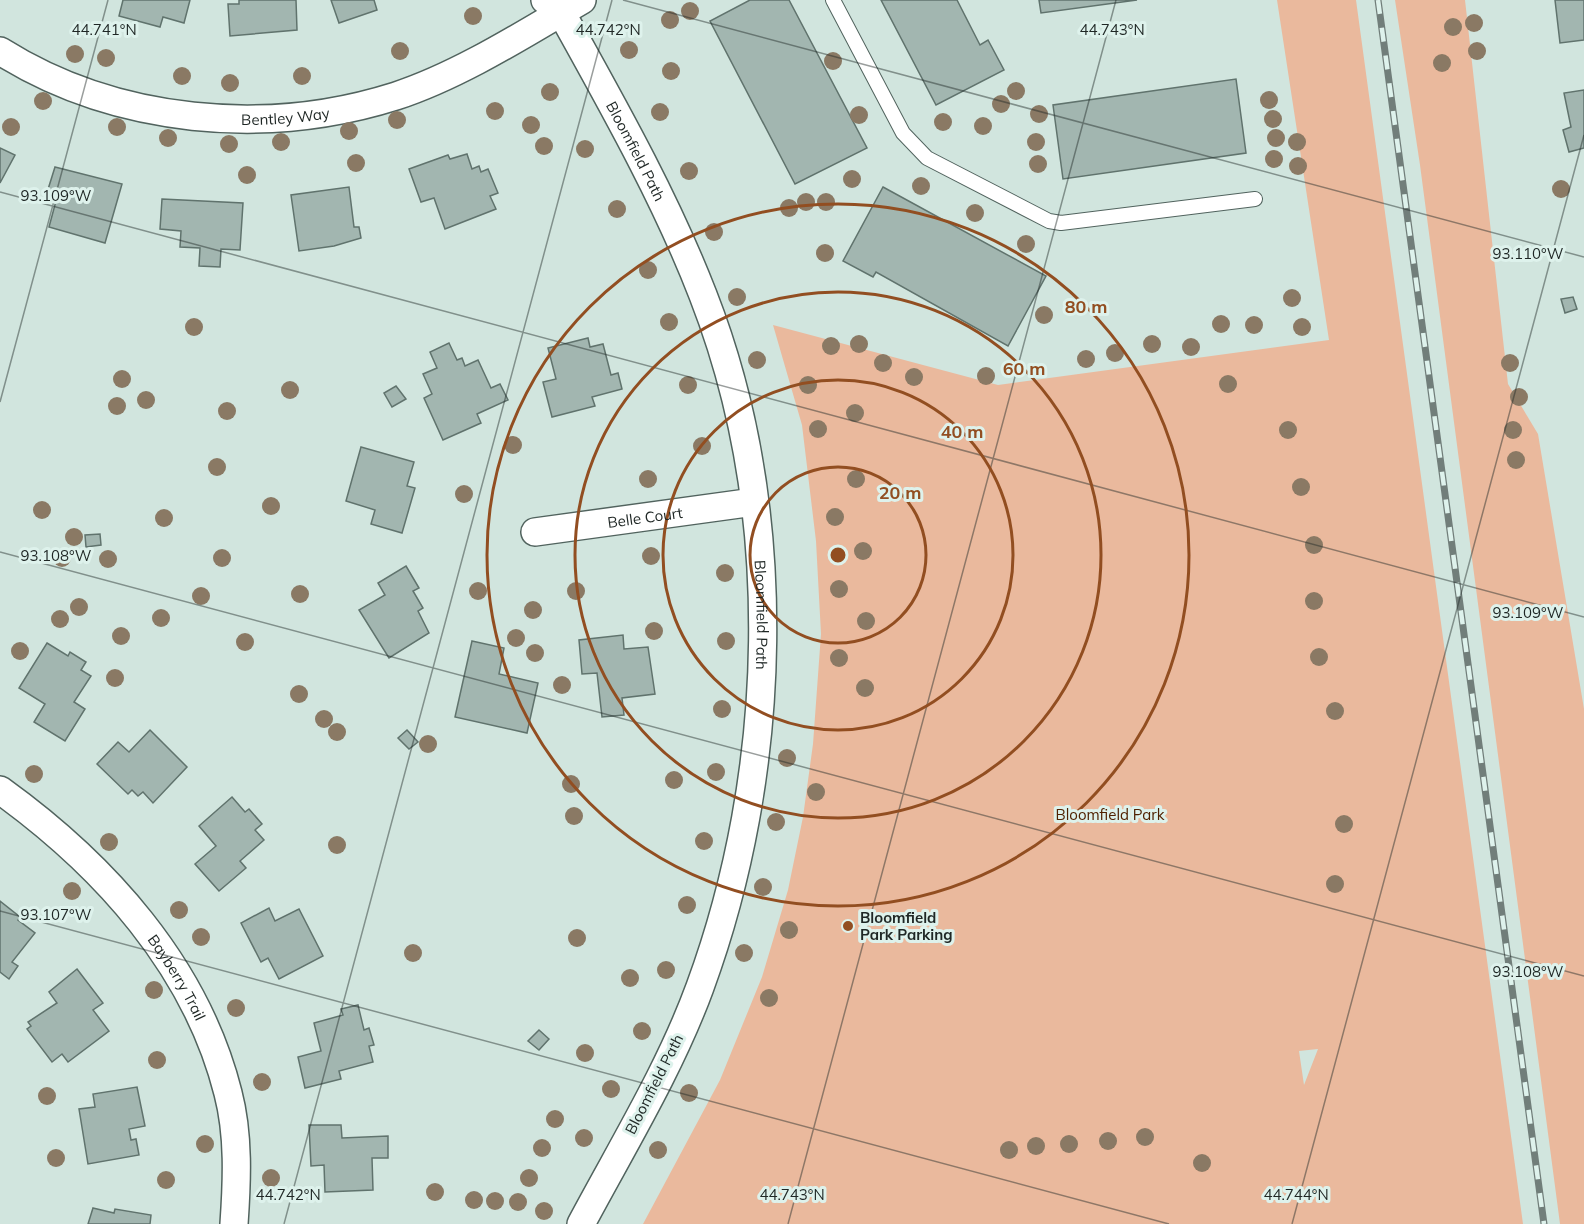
<svg xmlns="http://www.w3.org/2000/svg" width="1584" height="1224" font-family="Mulish,sans-serif">
<style>
.green{fill:#eab99d;fill-rule:evenodd}
.building{fill:#a2b6b0;stroke:#60736d;stroke-width:1.5}
.lines{fill:none;stroke-linecap:round;stroke-linejoin:round}
.lane-casing{stroke:#51635e;stroke-width:16}
.street-casing{stroke:#51635e;stroke-width:30}
.lane{stroke:#fff;stroke-width:14}
.street{stroke:#fff;stroke-width:27}
.rail-casing{stroke:#717e7a;stroke-width:7}
.rail{stroke:#def2ec;stroke-width:4.5;stroke-dasharray:14;stroke-linecap:butt}
.tree{fill:#8a7964}
.ticks{fill:none;stroke:#1f2725;stroke-width:1.5;stroke-opacity:0.45}
.ring{fill:none;stroke:#924e21;stroke-width:3}
.poi-dot{fill:#924e21;stroke:#def2ec;stroke-width:2}
.labels{text-anchor:middle;dominant-baseline:central;stroke-width:6;stroke-linejoin:round;paint-order:stroke}
.street-label{font-size:15px;fill:#1f2725;stroke:#def2ec}
.park-label{font-size:15px;fill:#502100;stroke:#def2ec}
.poi-label{font-size:15px;font-weight:bold;fill:#1f2725;stroke:#def2ec;text-anchor:start}
.ticks-label{font-size:15px;text-anchor:middle;fill:#1f2725;stroke:#def2ec;stroke-width:6;stroke-linejoin:round;paint-order:stroke}
.centre{fill:#924e21;stroke:#def2ec;stroke-width:3}
.ring-label{font-size:18px;text-anchor:middle;font-weight:bold;fill:#924e21;stroke:#def2ec;stroke-width:6;stroke-linejoin:round;paint-order:stroke}
</style>
<rect width="100%" height="100%" fill="#d1e5de"/>
<g class="green">
<path d="M1277 0H1356L1523 1224H643L720 1080 762 977 788 890 803 817 813 744 821 634 816 541 802 425 773 325 998 385 1329 340ZM1318 1049 1304 1085 1299 1051Z"/>
<path d="M1395 0H1465L1508 384 1538 434 1584 709V1224H1560L1420 165Z"/>
</g>
<g class="building">
<path d="M123 0H190L184 23 163 17 160 27 119 16Z"/>
<path d="M239 0H296L297 30 230 36 228 4H239Z"/>
<path d="M331 0H374L377 10 339 23Z"/>
<path d="M750 0H789L867 148 795 184 710 21Z"/>
<path d="M881 0H957L980 45 988 40 1004 70 936 105Z"/>
<path d="M1039 0H1137L1041 13Z"/>
<path d="M1555 0H1584V40L1560 43Z"/>
<path d="M1236 79 1246 153 1063 179 1053 105Z"/>
<path d="M1584 90V148L1569 152 1563 130 1571 127 1564 93Z"/>
<path d="M0 148 15 155 0 183Z"/>
<path d="M467 154 472 169 479 166 481 172 488 169 498 193 490 196 496 209 445 229 434 198 421 202 409 169 448 155 450 159Z"/>
<path d="M55 167 122 184 105 243 49 227 56 201 45 199Z"/>
<path d="M349 187 354 227H359L361 238 334 246 299 251 291 195Z"/>
<path d="M883 187 1046 276 1008 346 876 272 873 277 843 261Z"/>
<path d="M162 199 243 203 240 250 221 249 220 267 199 266 200 248 180 247 181 231 160 229Z"/>
<path d="M1573 297 1577 309 1565 313 1561 299Z"/>
<path d="M588 338 590 347 603 344 611 375 618 373 622 389 592 397 595 406 552 417 543 382 556 379 548 348Z"/>
<path d="M449 343 457 360 462 358 465 366 478 360 491 388 500 384 508 400 477 414 481 423 443 440 424 398 432 394 423 374 437 368 430 352Z"/>
<path d="M396 386 406 399 392 407 384 393Z"/>
<path d="M361 447 414 462 407 486 415 488 402 533 371 524 375 510 346 501Z"/>
<path d="M100 534 101 545 86 547 85 535Z"/>
<path d="M406 566 419 588 413 591 423 608 418 611 429 633 389 658 359 610 385 595 378 583Z"/>
<path d="M623 635 624 649 648 647 655 694 622 698 624 715 602 717 597 673 582 674 579 640Z"/>
<path d="M472 641 504 648 499 674 538 683 527 733 455 717Z"/>
<path d="M47 643 68 656 70 652 86 662 81 670 91 676 74 702 85 709 65 741 34 722 45 704 19 688Z"/>
<path d="M150 730 187 767 153 803 143 792 138 796 132 790 128 794 97 764 118 742 129 752Z"/>
<path d="M407 730 418 742 409 749 398 738Z"/>
<path d="M232 797 245 812 249 809 262 824 255 830 264 840 240 861 246 868 219 891 195 864 216 846 199 826Z"/>
<path d="M0 901 20 917 18 920 35 933 12 962 18 966 9 979 0 972Z"/>
<path d="M269 908 275 921 299 909 323 956 279 979 268 958 261 962 241 923Z"/>
<path d="M77 969 103 1003 93 1010 109 1031 68 1062 62 1054 52 1062 27 1029 31 1026 28 1022 57 1003 49 992Z"/>
<path d="M358 1005 364 1030 369 1028 374 1045 369 1046 373 1062 339 1071 341 1079 305 1088 298 1057 321 1051 314 1023 343 1015 341 1009Z"/>
<path d="M539 1030 549 1039 539 1050 528 1041Z"/>
<path d="M137 1087 145 1126 129 1129 131 1140 136 1139 139 1155 88 1164 79 1109 95 1107 93 1094Z"/>
<path d="M309 1125H341L342 1138 388 1136V1158H372L373 1190 325 1192 324 1165 311 1166Z"/>
<path d="M93 1208 114 1213 115 1209 151 1215 150 1224H88Z"/>
</g>
<g class="lines">
<g class="lane-casing">
<path id="lane" d="M833 0 903 133 927 158 1049 221 1061 223 1255 199"/>
</g>
<g class="street-casing">
<g id="street">
<path id="s1" d="M545 0 561 12C612 104 665 197 703 295 787 510 779 772 700 987 670 1069 622 1147 581 1224"/>
<path id="s2" d="M0 51C116 124 267 137 396 96 460 75 524 34 582 0"/>
<path id="s3" d="M535 532 754 502"/>
<path id="s4" d="M0 790C104 865 196 966 228 1093 239 1135 237 1181 234 1224"/>
</g>
</g>
<use href="#lane" class="lane"/>
<use href="#street" class="street"/>
<g class="rail-casing">
<path id="rail" d="M1378 0 1544 1224"/>
</g>
<use href="#rail" class="rail"/>
</g>
<g class="tree">
<circle cx="690" cy="11" r="9"/>
<circle cx="473" cy="16" r="9"/>
<circle cx="670" cy="20" r="9"/>
<circle cx="1474" cy="23" r="9"/>
<circle cx="1453" cy="27" r="9"/>
<circle cx="629" cy="50" r="9"/>
<circle cx="400" cy="51" r="9"/>
<circle cx="1477" cy="51" r="9"/>
<circle cx="75" cy="54" r="9"/>
<circle cx="106" cy="58" r="9"/>
<circle cx="833" cy="61" r="9"/>
<circle cx="1442" cy="63" r="9"/>
<circle cx="671" cy="71" r="9"/>
<circle cx="182" cy="76" r="9"/>
<circle cx="302" cy="76" r="9"/>
<circle cx="230" cy="83" r="9"/>
<circle cx="1016" cy="91" r="9"/>
<circle cx="550" cy="92" r="9"/>
<circle cx="1269" cy="100" r="9"/>
<circle cx="43" cy="101" r="9"/>
<circle cx="1001" cy="104" r="9"/>
<circle cx="495" cy="111" r="9"/>
<circle cx="660" cy="112" r="9"/>
<circle cx="1039" cy="114" r="9"/>
<circle cx="859" cy="115" r="9"/>
<circle cx="1273" cy="119" r="9"/>
<circle cx="397" cy="120" r="9"/>
<circle cx="943" cy="122" r="9"/>
<circle cx="531" cy="125" r="9"/>
<circle cx="983" cy="126" r="9"/>
<circle cx="11" cy="127" r="9"/>
<circle cx="117" cy="127" r="9"/>
<circle cx="349" cy="131" r="9"/>
<circle cx="168" cy="138" r="9"/>
<circle cx="1276" cy="138" r="9"/>
<circle cx="281" cy="142" r="9"/>
<circle cx="1036" cy="142" r="9"/>
<circle cx="1297" cy="142" r="9"/>
<circle cx="229" cy="144" r="9"/>
<circle cx="544" cy="146" r="9"/>
<circle cx="585" cy="149" r="9"/>
<circle cx="1274" cy="159" r="9"/>
<circle cx="356" cy="163" r="9"/>
<circle cx="1038" cy="164" r="9"/>
<circle cx="1298" cy="166" r="9"/>
<circle cx="689" cy="171" r="9"/>
<circle cx="247" cy="175" r="9"/>
<circle cx="852" cy="179" r="9"/>
<circle cx="921" cy="186" r="9"/>
<circle cx="1561" cy="189" r="9"/>
<circle cx="806" cy="202" r="9"/>
<circle cx="826" cy="202" r="9"/>
<circle cx="789" cy="208" r="9"/>
<circle cx="617" cy="209" r="9"/>
<circle cx="975" cy="213" r="9"/>
<circle cx="714" cy="232" r="9"/>
<circle cx="1026" cy="244" r="9"/>
<circle cx="825" cy="253" r="9"/>
<circle cx="648" cy="270" r="9"/>
<circle cx="737" cy="297" r="9"/>
<circle cx="1292" cy="298" r="9"/>
<circle cx="1044" cy="315" r="9"/>
<circle cx="669" cy="322" r="9"/>
<circle cx="1221" cy="324" r="9"/>
<circle cx="1254" cy="325" r="9"/>
<circle cx="194" cy="327" r="9"/>
<circle cx="1302" cy="327" r="9"/>
<circle cx="859" cy="344" r="9"/>
<circle cx="1152" cy="344" r="9"/>
<circle cx="831" cy="346" r="9"/>
<circle cx="1191" cy="347" r="9"/>
<circle cx="1115" cy="353" r="9"/>
<circle cx="1086" cy="359" r="9"/>
<circle cx="757" cy="360" r="9"/>
<circle cx="883" cy="363" r="9"/>
<circle cx="1510" cy="363" r="9"/>
<circle cx="986" cy="376" r="9"/>
<circle cx="914" cy="377" r="9"/>
<circle cx="122" cy="379" r="9"/>
<circle cx="1228" cy="384" r="9"/>
<circle cx="688" cy="385" r="9"/>
<circle cx="808" cy="385" r="9"/>
<circle cx="290" cy="390" r="9"/>
<circle cx="1519" cy="397" r="9"/>
<circle cx="146" cy="400" r="9"/>
<circle cx="117" cy="406" r="9"/>
<circle cx="227" cy="411" r="9"/>
<circle cx="855" cy="413" r="9"/>
<circle cx="818" cy="429" r="9"/>
<circle cx="1288" cy="430" r="9"/>
<circle cx="1513" cy="430" r="9"/>
<circle cx="513" cy="445" r="9"/>
<circle cx="702" cy="446" r="9"/>
<circle cx="1516" cy="460" r="9"/>
<circle cx="217" cy="467" r="9"/>
<circle cx="648" cy="479" r="9"/>
<circle cx="856" cy="479" r="9"/>
<circle cx="1301" cy="487" r="9"/>
<circle cx="464" cy="494" r="9"/>
<circle cx="271" cy="506" r="9"/>
<circle cx="42" cy="510" r="9"/>
<circle cx="835" cy="517" r="9"/>
<circle cx="164" cy="518" r="9"/>
<circle cx="74" cy="537" r="9"/>
<circle cx="1314" cy="545" r="9"/>
<circle cx="863" cy="551" r="9"/>
<circle cx="651" cy="556" r="9"/>
<circle cx="62" cy="558" r="9"/>
<circle cx="222" cy="558" r="9"/>
<circle cx="108" cy="559" r="9"/>
<circle cx="725" cy="573" r="9"/>
<circle cx="839" cy="589" r="9"/>
<circle cx="478" cy="591" r="9"/>
<circle cx="576" cy="591" r="9"/>
<circle cx="300" cy="594" r="9"/>
<circle cx="201" cy="596" r="9"/>
<circle cx="1314" cy="601" r="9"/>
<circle cx="79" cy="607" r="9"/>
<circle cx="533" cy="610" r="9"/>
<circle cx="161" cy="618" r="9"/>
<circle cx="60" cy="619" r="9"/>
<circle cx="866" cy="621" r="9"/>
<circle cx="654" cy="631" r="9"/>
<circle cx="121" cy="636" r="9"/>
<circle cx="516" cy="638" r="9"/>
<circle cx="726" cy="641" r="9"/>
<circle cx="245" cy="642" r="9"/>
<circle cx="20" cy="651" r="9"/>
<circle cx="535" cy="653" r="9"/>
<circle cx="1319" cy="657" r="9"/>
<circle cx="839" cy="658" r="9"/>
<circle cx="115" cy="678" r="9"/>
<circle cx="562" cy="685" r="9"/>
<circle cx="865" cy="688" r="9"/>
<circle cx="299" cy="694" r="9"/>
<circle cx="722" cy="709" r="9"/>
<circle cx="1335" cy="711" r="9"/>
<circle cx="324" cy="719" r="9"/>
<circle cx="337" cy="732" r="9"/>
<circle cx="428" cy="744" r="9"/>
<circle cx="787" cy="758" r="9"/>
<circle cx="716" cy="772" r="9"/>
<circle cx="34" cy="774" r="9"/>
<circle cx="674" cy="780" r="9"/>
<circle cx="571" cy="784" r="9"/>
<circle cx="816" cy="792" r="9"/>
<circle cx="574" cy="816" r="9"/>
<circle cx="776" cy="822" r="9"/>
<circle cx="1344" cy="824" r="9"/>
<circle cx="704" cy="841" r="9"/>
<circle cx="109" cy="842" r="9"/>
<circle cx="337" cy="845" r="9"/>
<circle cx="1335" cy="884" r="9"/>
<circle cx="763" cy="887" r="9"/>
<circle cx="72" cy="891" r="9"/>
<circle cx="687" cy="905" r="9"/>
<circle cx="179" cy="910" r="9"/>
<circle cx="789" cy="930" r="9"/>
<circle cx="201" cy="937" r="9"/>
<circle cx="577" cy="938" r="9"/>
<circle cx="413" cy="953" r="9"/>
<circle cx="744" cy="953" r="9"/>
<circle cx="666" cy="970" r="9"/>
<circle cx="630" cy="978" r="9"/>
<circle cx="154" cy="990" r="9"/>
<circle cx="769" cy="998" r="9"/>
<circle cx="236" cy="1008" r="9"/>
<circle cx="642" cy="1031" r="9"/>
<circle cx="585" cy="1053" r="9"/>
<circle cx="157" cy="1060" r="9"/>
<circle cx="262" cy="1082" r="9"/>
<circle cx="611" cy="1089" r="9"/>
<circle cx="689" cy="1093" r="9"/>
<circle cx="47" cy="1096" r="9"/>
<circle cx="555" cy="1119" r="9"/>
<circle cx="1145" cy="1137" r="9"/>
<circle cx="584" cy="1138" r="9"/>
<circle cx="1108" cy="1141" r="9"/>
<circle cx="205" cy="1144" r="9"/>
<circle cx="1069" cy="1144" r="9"/>
<circle cx="1036" cy="1146" r="9"/>
<circle cx="542" cy="1148" r="9"/>
<circle cx="658" cy="1150" r="9"/>
<circle cx="1009" cy="1150" r="9"/>
<circle cx="56" cy="1158" r="9"/>
<circle cx="1202" cy="1163" r="9"/>
<circle cx="271" cy="1178" r="9"/>
<circle cx="529" cy="1178" r="9"/>
<circle cx="166" cy="1180" r="9"/>
<circle cx="435" cy="1192" r="9"/>
<circle cx="474" cy="1200" r="9"/>
<circle cx="495" cy="1201" r="9"/>
<circle cx="518" cy="1202" r="9"/>
<circle cx="544" cy="1211" r="9"/>
</g>
<path class="ticks" d="M623 0 1584 257M0 192 1584 617M0 402 108 0M0 552 1584 976M0 911 1169 1224M284 1224 612 0M788 1224 1116 0M1292 1224 1584 135"/>
<g class="ring">
<circle cx="838" cy="555" r="88"/>
<circle cx="838" cy="555" r="175"/>
<circle cx="838" cy="555" r="263"/>
<circle cx="838" cy="555" r="351"/>
</g>
<circle class="poi-dot" cx="848" cy="926" r="6"/>
<g class="labels">
<g class="street-label">
<text stroke="none"><textPath href="#s2" startOffset="298">Bentley Way</textPath></text>
<text stroke="none"><textPath href="#s1" startOffset="178">Bloomfield Path</textPath></text>
<text stroke="none"><textPath href="#s3" startOffset="111">Belle Court</textPath></text>
<text stroke="none"><textPath href="#s1" startOffset="664">Bloomfield Path</textPath></text>
<text stroke="none"><textPath href="#s4" startOffset="260">Bayberry Trail</textPath></text>
<text transform="translate(654 1084) rotate(-63)">Bloomfield Path</text>
</g>
<g class="park-label">
<text x="1110" y="814">Bloomfield Park</text>
</g>
<g class="poi-label">
<text x="860" y="917">Bloomfield<tspan x="860" dy="17">Park Parking</tspan></text>
</g>
</g>
<g class="ticks-label">
<text x="104" y="35">44.741°N</text>
<text x="608" y="35">44.742°N</text>
<text x="1112" y="35">44.743°N</text>
<text x="56" y="201">93.109°W</text>
<text x="1528" y="259">93.110°W</text>
<text x="56" y="561">93.108°W</text>
<text x="1528" y="618">93.109°W</text>
<text x="56" y="920">93.107°W</text>
<text x="1528" y="977">93.108°W</text>
<text x="288" y="1200">44.742°N</text>
<text x="792" y="1200">44.743°N</text>
<text x="1296" y="1200">44.744°N</text>
</g>
<circle cx="838" cy="555" r="9" class="centre"/>
<g class="ring-label">
<text x="1086" y="313">80 m</text>
<text x="1024" y="375">60 m</text>
<text x="962" y="438">40 m</text>
<text x="900" y="499">20 m</text>
</g>
</svg>
